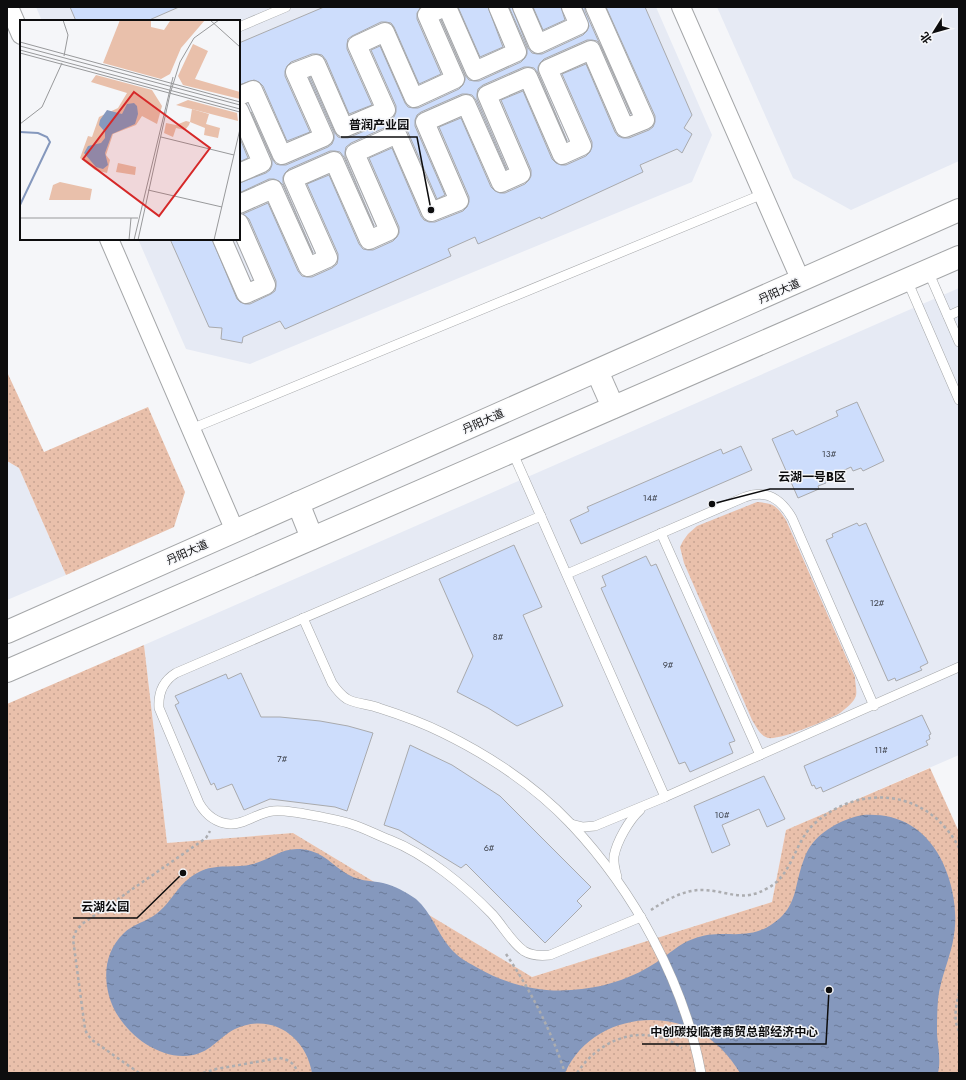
<svg xmlns="http://www.w3.org/2000/svg" width="966" height="1080" font-family="Jost,'Noto Sans SC',sans-serif">
<style>
.built{fill:#e6eaf4}
.green{fill:url(#green-dots)}
.water{fill:url(#water-ripples)}
.building{fill:#cdddfc;stroke:#a9aaad}
.lines{fill:none;stroke-linecap:round;stroke-linejoin:round}
.lane-casing{stroke:#a4a6a8;stroke-width:10}
.street-casing{stroke:#a4a6a8;stroke-width:20}
.primary-casing{stroke:#a4a6a8;stroke-width:24}
.path{stroke:#acadb0;stroke-width:2.5;stroke-dasharray:3 3;stroke-linecap:butt}
.lane{stroke:#fff;stroke-width:9}
.street{stroke:#fff;stroke-width:18}
.primary{stroke:#fff;stroke-width:22}
.labels{text-anchor:middle;dominant-baseline:central;stroke-width:3;stroke-linejoin:round;paint-order:stroke}
.number-label{font-size:9px;fill:#3d414a}
.street-label{font-size:11px;fill:#0d0d0e;stroke:#f5f6f9}
.inset-river{fill:none;stroke:#8598bd;stroke-width:2}
.inset-road{fill:none;stroke:#98999b;stroke-width:1}
.view{fill:#d62828;fill-opacity:0.15;stroke:#d62828;stroke-width:2}
.inset-edge{fill:none;stroke:#0d0d0e;stroke-width:2}
.leader{fill:none;stroke:#0d0d0e;stroke-width:1.5}
.callout-dot{fill:#0d0d0e;stroke:#f5f6f9;stroke-width:1.5}
.callout-label{font-size:12px;text-anchor:middle;font-weight:bold;fill:#0d0d0e;stroke:#f5f6f9;stroke-width:3;stroke-linejoin:round;paint-order:stroke}
</style>
<defs>
<pattern id="green-dots" width="8" height="8" patternUnits="userSpaceOnUse"><rect width="8" height="8" fill="#e9c0ab"/><path d="M2 2h.1M6 6h.1" fill="none" stroke="#c7a492" stroke-width="1.8" stroke-linecap="round"/></pattern>
<pattern id="water-ripples" width="26" height="14" patternUnits="userSpaceOnUse"><rect width="26" height="14" fill="#8598bd"/><path d="M2 4q2-2 4 0t4 0M15 11q2-2 4 0t4 0" fill="none" stroke="#6b7a98"/></pattern>
</defs>
<rect width="100%" height="100%" fill="#f5f6f9"/>
<g class="built">
<path d="M36 7H656L712 135 692 182 250 364 186 349 138 239H239V21H42Z"/>
<path d="M717 7H959V161L851 210 793 178Z"/>
<path d="M959 288V755L786 830 772 902 532 977 293 833 167 843 144 645Z"/>
<path d="M7 461 19 468 66 575 7 600Z"/>
</g>
<g class="green">
<path d="M7 372 44 452 148 407 185 492 174 527 66 575 19 468 7 461Z"/>
<path d="M757 502C774 503 777 506 786 520L855 677C855 684 858 693 855 698 852 704 845 709 840 713 828 720 781 740 768 738 760 736 756 726 752 720L684 563 680 547 683 541 688 534 697 526Z"/>
<path d="M144 645 167 843 293 833 532 977 772 902 786 830 930 768 959 832V1073H7V704Z"/>
</g>
<path class="water" d="M863 815C879 814 895 816 910 825 945 845 960 898 954 935 951 957 940 978 938 1000 937 1011 937 1023 937 1034 938 1047 941 1060 938 1073H740C729 1055 716 1041 697 1031 651 1007 587 1023 565 1073H312C306 1036 271 1012 235 1029 219 1037 212 1051 193 1055 157 1062 118 1029 109 996 103 973 106 950 124 933 131 926 141 923 150 918 171 907 176 883 199 872 216 863 235 869 253 864 276 858 284 844 311 851 328 856 338 871 353 877 362 881 373 881 383 883 395 886 406 892 416 899 432 913 437 933 451 949 458 957 467 962 476 967 509 986 544 994 582 989 609 986 634 977 657 962 669 954 679 944 693 939 725 926 749 946 780 918 796 903 795 887 801 868 803 862 805 855 808 850 819 831 842 819 863 815Z"/>
<g class="building">
<path d="M70 7H179L147 21H76Z"/>
<path d="M324 7H421L417 13V19L441 74 419 84 394 27 391 23 386 22H381L352 36 348 39 347 44V49L372 105 349 114 326 60 322 55 317 54H312L291 62 287 66 285 71V76L310 132 287 141 263 86 259 82 254 80 239 85V43Z"/>
<path d="M458 7H488L503 47 480 57Z"/>
<path d="M509 7H512L528 48 532 53 537 54H542L583 35 587 31 589 26 582 7H585V11L631 114 601 46 597 41 592 40H587L544 59 540 63 538 67V73L567 141 538 73 534 68 529 67H524L483 85 478 89 477 94V99L507 169H506L476 100 472 95 467 94H462L421 112 417 115 415 120V126L445 195 437 199 407 130 403 125 398 124H393L351 143 346 147 345 152V157L374 226 344 157 340 152 335 151H330L289 169 285 173 283 177V183L313 253 283 185 279 181 274 179H269L239 193V183L266 173 270 170 272 165V159L251 112 273 160 276 164 280 165H286L328 147 332 144 334 139V133L309 78 310 77 335 133 338 137 342 138H348L390 120 394 117 396 112V106L371 50 380 46 405 103 408 107 413 108H418L459 89 463 85 465 80V75L441 20 465 75 469 80 474 81H479L521 62 525 58 527 54V48Z"/>
<path d="M533 7H561L565 20 543 30Z"/>
<path d="M606 7H645L692 115 684 128 692 134 682 153 677 149 640 165 643 172 541 219 540 217 478 244 475 237 448 249 451 256 285 329 280 321 243 337 242 343 221 339 222 328 209 327 170 239H212L237 299 240 302 245 304H250L271 294 275 291 276 286V281L249 219 243 214 268 203 298 271 302 276 307 277H312L332 268 337 264 338 259V254L307 184 329 175 359 244 363 249 368 250H373L393 241 397 237 399 233V227L369 158 392 148 421 216 424 220 429 222H435L463 211 467 207 469 202V197L439 127 461 118 491 187 495 191 500 193H505L525 184 529 180 531 176V170L501 100 523 91 552 159 556 163 561 165H566L586 156 590 152 592 147V142L562 74 586 64 615 132 618 136 623 138H629L649 130 653 127 655 122V116Z"/>
<path d="M239 136 248 158 239 162Z"/>
<path d="M857 402 884 461 863 471 861 468 853 471 851 467 825 479 826 483 818 486 819 489 798 498 772 439 793 430 796 435 838 416 836 411Z"/>
<path d="M741 446 752 470 581 544 570 520 589 511 587 507 721 449 723 454Z"/>
<path d="M857 523 859 526 866 523 928 663 920 667 922 670 896 681 895 678 888 681 826 540 833 537 832 534Z"/>
<path d="M514 545 542 607 523 615 563 706 517 726 488 708 457 692 473 656 439 579Z"/>
<path d="M646 556 651 566 656 564 735 741 729 743 733 753 690 772 685 762 679 764 601 588 606 586 602 576Z"/>
<path d="M241 673 261 717H280L320 721 348 726 373 733 347 811 335 807 270 799 244 810 232 784 217 790 214 783 211 785 175 705 179 703 175 696 226 674 228 679Z"/>
<path d="M922 715 931 734 929 735 930 739 926 741 928 745 823 792 821 787 816 789 814 785 812 786 804 766Z"/>
<path d="M410 745 452 765 500 796 591 887 577 901 582 906 545 943 466 864 461 868 399 830 384 825Z"/>
<path d="M764 776 785 819 767 827 759 809 722 825 730 845 712 853 694 806Z"/>
</g>
<g class="lines">
<g class="lane-casing">
<g id="lane">
<path d="M239 27 286 7"/>
<path d="M928 271 959 342"/>
<path d="M907 280 959 400"/>
<path d="M948 316 959 311"/>
<path d="M191 429 763 194"/>
<path d="M512 451 665 797 959 667"/>
<path d="M541 516 176 673C163 681 158 693 159 708L199 803C206 815 216 823 230 824 244 825 259 812 273 811 282 810 291 812 300 813 317 816 335 819 351 824 364 828 377 835 390 840 426 854 466 887 492 914 503 926 511 942 524 951 532 956 541 956 550 955L641 917"/>
<path d="M661 533 760 755"/>
<path d="M567 574 745 497C767 489 781 499 792 518L874 706"/>
<path d="M303 618 332 683C336 689 341 695 347 699 356 704 369 704 379 708 401 715 423 723 443 733 490 756 535 786 571 824 634 891 684 982 701 1073"/>
<path d="M571 824 583 827 595 826 665 797"/>
<path d="M617 877C615 870 613 863 614 856 617 841 629 820 640 810"/>
</g>
</g>
<g class="street-casing">
<g id="street">
<path d="M9 7 21 35"/>
<path d="M447 7 475 71 517 52 498 7"/>
<path d="M522 7 538 44 579 25 571 7"/>
<path d="M681 7 801 281"/>
<path d="M239 96 253 90 282 155 324 137 295 72 316 64 344 128 386 110 357 45 385 32 414 98 455 79 427 15 445 7"/>
<path d="M239 110 262 163 239 173"/>
<path d="M239 204 273 189 308 267 328 258 293 179 334 161 369 240 389 231 355 153 397 134 431 212 459 201 425 122 466 104 501 183 521 174 487 95 528 77 562 155 582 146 548 69 591 50 625 128 645 120 595 7"/>
<path d="M109 239 235 531"/>
<path d="M222 239 246 294 266 285 239 223"/>
</g>
</g>
<g class="primary-casing">
<g id="primary">
<path d="M597 371 613 407"/>
<path d="M298 503 312 538"/>
<path d="M7 632 959 210"/>
<path d="M7 671 959 257"/>
</g>
</g>
<g class="path">
<path d="M651 910C666 900 685 889 704 890 729 891 742 903 768 888 793 874 794 843 813 825 848 792 900 787 937 819 945 827 954 837 959 848"/>
<path d="M506 954C531 991 551 1030 565 1073"/>
<path d="M959 993C956 1006 953 1019 959 1031"/>
<path d="M139 1073 92 1040 87 1034 85 1029 73 939 76 931 82 924 206 838 210 831"/>
<path d="M203 1073 216 1069 279 1058C290 1060 294 1063 298 1073"/>
<path d="M577 1073C601 1037 645 1022 682 1048"/>
</g>
<use href="#lane" class="lane"/>
<use href="#street" class="street"/>
<use href="#primary" class="primary"/>
</g>
<g class="labels">
<g class="number-label">
<text x="829" y="453">13#</text>
<text x="650" y="497">14#</text>
<text x="877" y="602">12#</text>
<text x="498" y="636">8#</text>
<text x="668" y="664">9#</text>
<text x="881" y="749">11#</text>
<text x="282" y="758">7#</text>
<text x="722" y="814">10#</text>
<text x="489" y="847">6#</text>
</g>
<g class="street-label">
<text transform="translate(779 291) rotate(-24)">丹阳大道</text>
<text transform="translate(483 421) rotate(-24)">丹阳大道</text>
<text transform="translate(187 552) rotate(-24)">丹阳大道</text>
</g>
</g>
<g transform="translate(20 20)">
<rect width="220" height="220" fill="#f5f6f9"/>
<path d="M76 55 132 70 142 86 137 104 122 96 116 105 93 114 86 135 90 140 87 153 75 150 60 138 68 116 72 117 79 97 98 88 107 73 71 62ZM166 101 170 102 169 105 165 110 156 108 153 117 144 113 146 103 156 105ZM98 143 116 147 115 155 96 152ZM40 162 72 169 70 180H29L33 165Z" fill="#e9c0ab"/>
<path d="M100 0H131V7L144 10 150 1 185 0 161 28 150 54 141 59 83 43ZM173 24 188 31 175 59 220 72V79L163 65 158 56ZM168 80 217 93 218 101 156 85Z" fill="#e9c0ab"/>
<path d="M172 89 189 94 186 104 200 108 198 118 184 115 185 108 170 102Z" fill="#e9c0ab"/>
<path d="M114 83 117 86 118 94 115 104 92 114 85 133 88 145 83 149 76 147 64 133 68 126 81 123 85 118V112L79 105 80 100 87 90 102 94 107 84Z" fill="#8598bd"/>
<path class="inset-river" d="M0 112 18 113 27 117 30 122 0 185"/>
<path class="inset-road" d="M43 0 48 15 44 36M190 0 220 27M0 22 220 82M0 26 220 85M0 30 220 89M0 33 220 92M0 104 22 87 42 43M141 117 214 135M128 170 202 187M0 198H118M109 220 111 198M114 220 153 57M118 220 150 74 160 42 174 18 199 0M194 220 220 109"/>
<path class="view" d="M114 72 190 128 139 196 63 139Z"/>
<rect width="220" height="220" class="inset-edge"/>
</g>
<path class="leader" d="M431 210L417 137H341M712 504L770 489H854M183 873L137 918H73M829 990L826 1044H642"/>
<g class="callout-dot">
<circle cx="431" cy="210" r="4"/>
<circle cx="712" cy="504" r="4"/>
<circle cx="183" cy="873" r="4"/>
<circle cx="829" cy="990" r="4"/>
</g>
<g class="callout-label">
<text x="379" y="129">普润产业园</text>
<text x="812" y="481">云湖一号B区</text>
<text x="105" y="911">云湖公园</text>
<text x="734" y="1036">中创碳投临港商贸总部经济中心</text>
</g>
<rect width="966" height="1080" fill="none" stroke="#0d0d0e" stroke-width="16"/>
<g transform="translate(934 32) rotate(233)" stroke="#f5f6f9" stroke-width="3" paint-order="stroke">
<path d="M0-3L7 15L0 10L-7 15Z" fill="#0d0d0e"/>
<text y="-6" font-size="11" font-weight="bold" text-anchor="middle" fill="#0d0d0e">北</text>
</g>
</svg>
